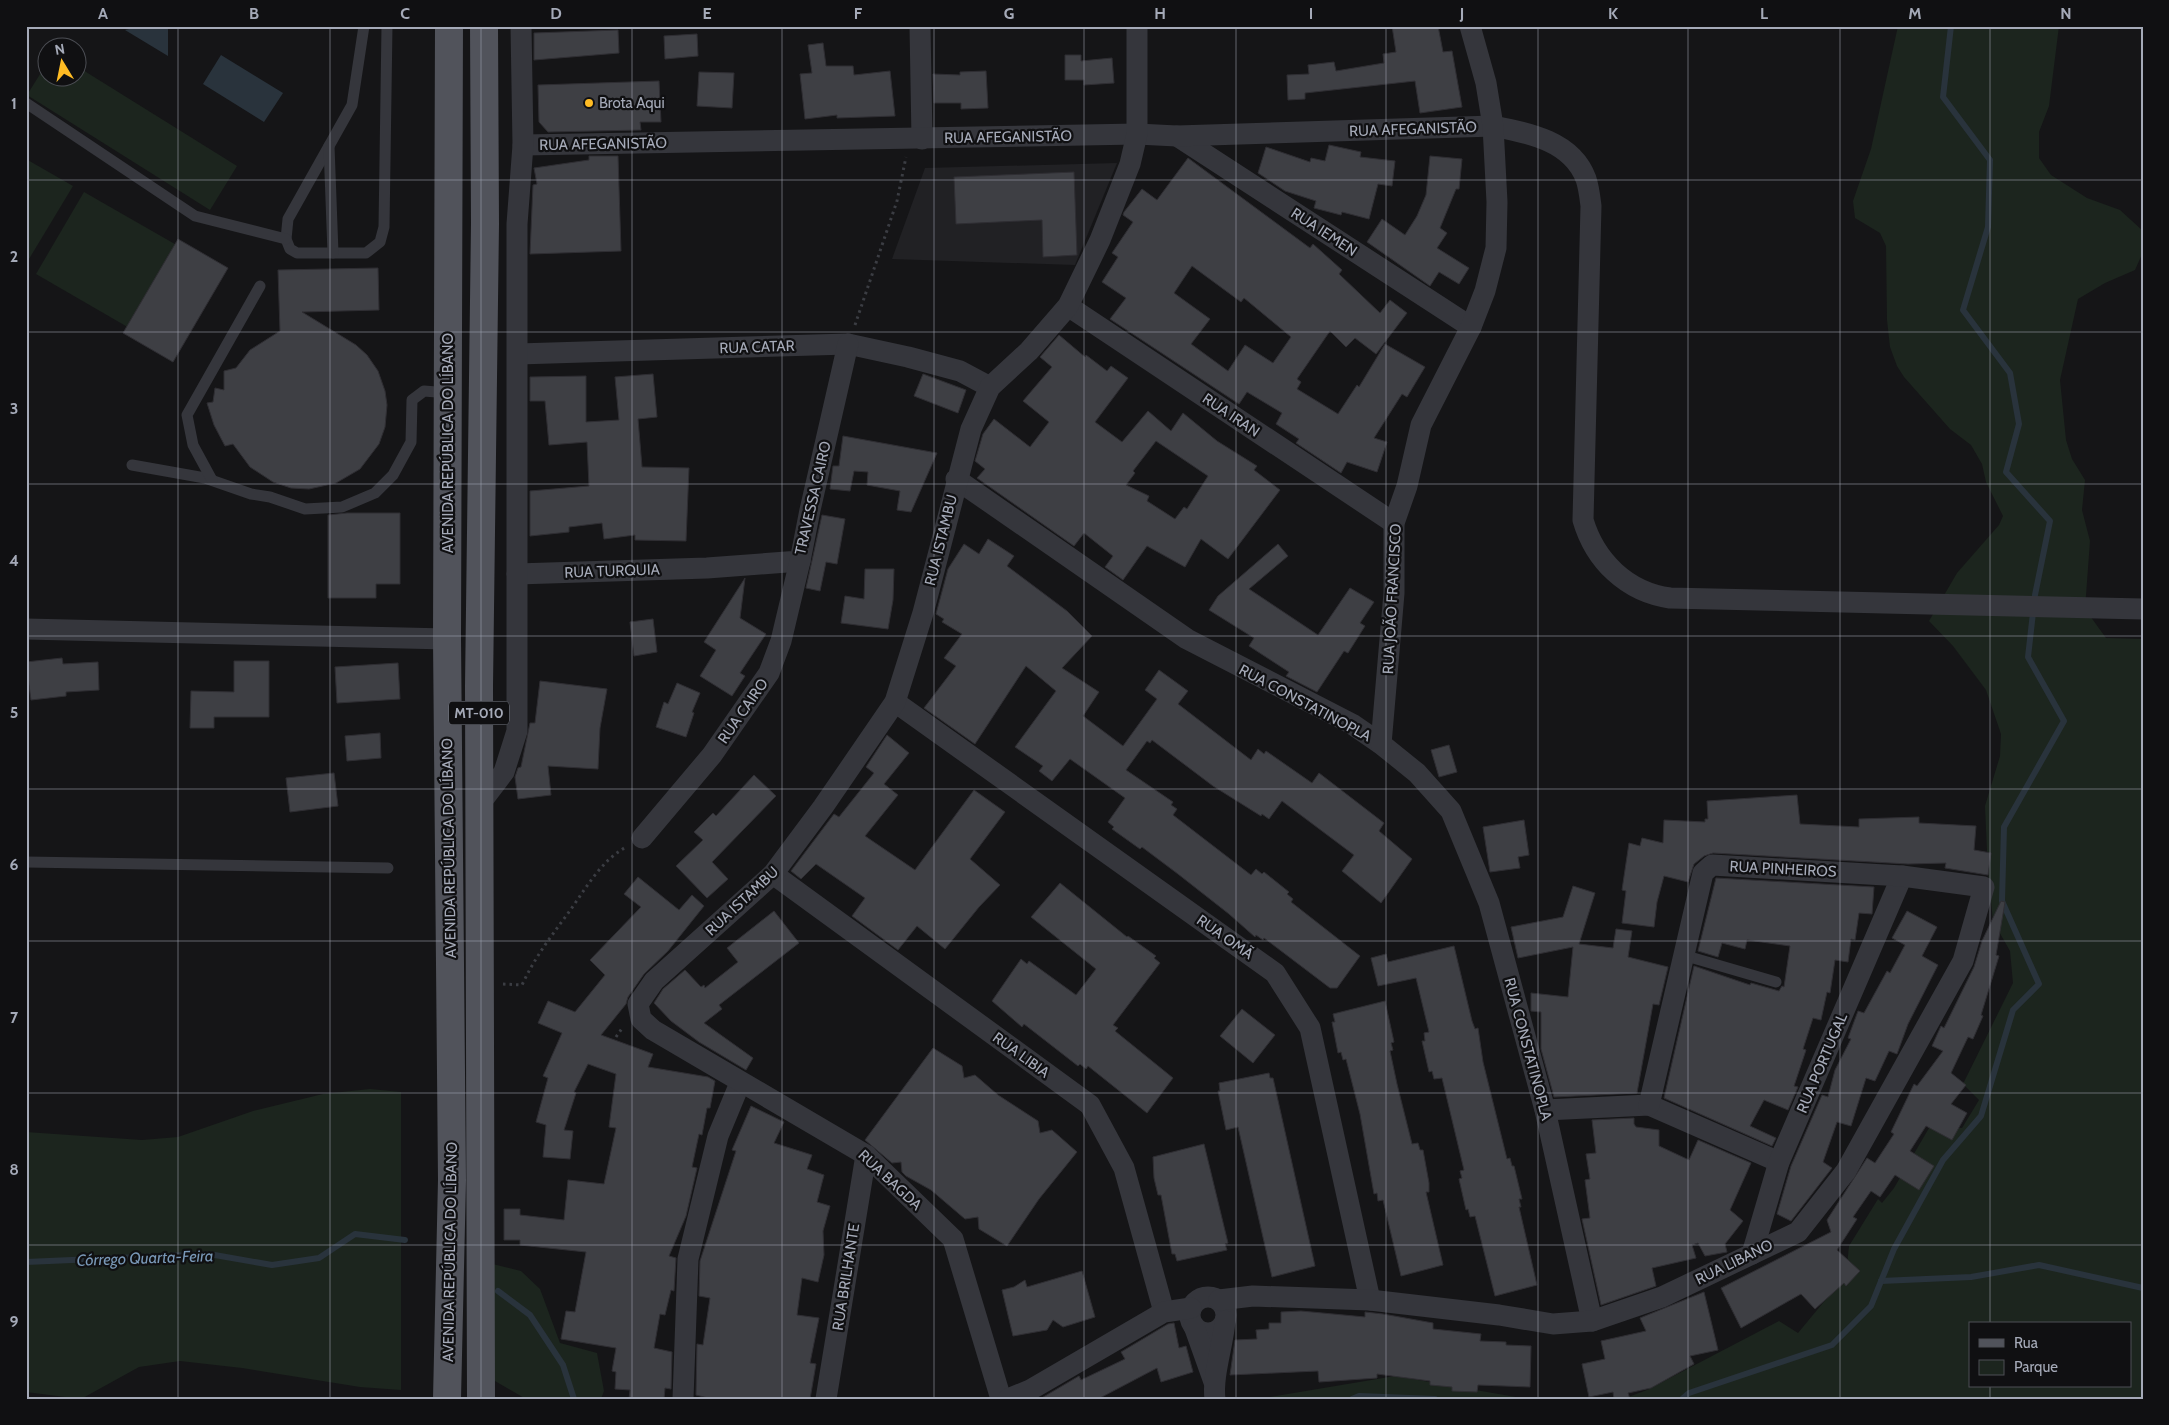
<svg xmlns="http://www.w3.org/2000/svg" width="2169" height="1425" font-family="Cabin,sans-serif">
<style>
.built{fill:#212124}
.green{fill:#1c251e;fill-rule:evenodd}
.water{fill:#29333c}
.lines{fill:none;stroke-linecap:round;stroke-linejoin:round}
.stream{stroke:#29333c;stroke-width:6}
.building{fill:#3e3f44;stroke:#2f2e33;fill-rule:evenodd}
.path{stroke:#3b3d43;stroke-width:3;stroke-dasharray:2.5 4;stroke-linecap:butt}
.service{stroke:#35363c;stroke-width:11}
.minor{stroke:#35363c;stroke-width:21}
.primary{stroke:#51535b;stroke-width:28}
.grid{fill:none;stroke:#a5aab8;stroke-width:1;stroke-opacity:0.55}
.poi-dot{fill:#ffbc24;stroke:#101012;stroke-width:2}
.labels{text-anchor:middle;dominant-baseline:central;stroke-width:4.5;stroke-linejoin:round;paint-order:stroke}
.shield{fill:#101012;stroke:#787c86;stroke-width:1}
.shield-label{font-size:14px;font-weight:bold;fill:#a5aab8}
.poi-label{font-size:15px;fill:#a5aab8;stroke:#101012;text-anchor:start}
.street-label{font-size:15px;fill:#a5aab8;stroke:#101012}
.water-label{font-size:16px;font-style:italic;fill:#7998b7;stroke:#101012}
.neatline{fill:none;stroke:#a5aab8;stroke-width:2}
.grid-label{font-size:16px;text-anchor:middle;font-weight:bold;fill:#a5aab8}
</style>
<rect width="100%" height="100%" fill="#151517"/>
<path class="built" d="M1117 163 1075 265 892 259 925 168Z"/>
<g class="green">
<path d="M1898 26H2059L2049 106 2039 132V158L2051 175 2087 198 2120 210 2143 231V252L2135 270 2105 283 2078 299 2060 380 2066 440 2072 459 2085 480 2082 510 2090 541 2085 609 2106 638 2143 639V1399H1623L1647 1390 1779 1321 1798 1333 1846 1275 1849 1246 1878 1199 1882 1203 1894 1188 1929 1128H1962L1979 1100 1963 1084 2013 983 2010 951 1993 921 1988 873 1985 806 2000 756 2001 734 1986 690 1953 646 1929 621 1957 573 1999 525 2003 516 1986 482 1982 464 1971 445 1950 429 1904 377 1897 366 1890 347 1887 320 1886 246 1880 233 1855 218 1853 201 1871 149ZM1970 1324H2130V1386H1970Z"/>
<path d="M47 63 48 78H78V67L237 166 210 210 27 95Z"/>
<path d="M26 159 73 186 26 264Z"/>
<path d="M84 192 180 247 131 329 36 274Z"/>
<path d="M370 1089 401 1092V1390L360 1387 242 1368 180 1361 139 1367 81 1399 26 1392V1132L142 1140 178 1137 253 1111 323 1094Z"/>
<path d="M484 1262 521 1271 540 1289 560 1343 597 1353 604 1391 601 1399H526L488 1377Z"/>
<path d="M1395 1376 1527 1399H1258Z"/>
</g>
<g class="water">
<path d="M141 26H168V56L125 30Z"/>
<path d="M221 55 283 93 264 122 203 84Z"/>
</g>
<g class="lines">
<g class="stream">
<path d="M26 1262 209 1254 272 1265 319 1258 355 1234 405 1240"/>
<path d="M1881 1281 1971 1277 2039 1265 2143 1288"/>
<path d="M498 1291 530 1315 563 1365 574 1399"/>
<path d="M1352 1399 1359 1396 1435 1399"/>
<path d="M1682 1399 1689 1393 1832 1345 1871 1306 1894 1249 1943 1160 1981 1116 2013 1010 2039 984 2002 901 2004 827 2064 721 2028 657 2035 595 2050 521 2006 472 2019 424 2010 373 1963 310 1988 227 1990 160 1943 97 1951 26"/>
</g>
</g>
<g class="building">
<path d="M1392 26H1438L1443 52 1452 51 1462 107 1420 113 1415 81 1305 93V99L1288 100 1287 75 1309 74 1308 65 1334 62 1336 71 1384 63 1383 54 1396 52Z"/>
<path d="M618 30 619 53 534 60V33Z"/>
<path d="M697 34 698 56 665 59 664 36Z"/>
<path d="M823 43 826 66H853L854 75 890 71 895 116 837 118V115L805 119 800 74 812 73 808 45Z"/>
<path d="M1065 55H1081V61L1112 58 1114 83 1084 85V80H1065Z"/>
<path d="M986 71 988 108 961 109V103H934L933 74 960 75V72Z"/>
<path d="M699 72 734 73 732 108 697 106Z"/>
<path d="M659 81 661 122H640L641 130 548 132 539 122 538 85Z"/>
<path d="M1329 145 1361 152 1360 157 1395 161 1392 186 1378 184 1369 219 1342 212 1341 215 1314 208 1316 201 1285 191 1258 173 1266 147 1310 162 1311 158 1325 161Z"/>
<path d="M589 156H618L621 251 530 254 533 185 537 184 534 168 589 160Z"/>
<path d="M1430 156 1462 159 1459 189H1456L1440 228 1447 233 1437 248 1469 268 1459 284 1439 272 1430 286 1367 242 1382 219 1405 235 1417 216 1426 195Z"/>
<path d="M1188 158 1310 248 1313 244 1342 270 1339 274 1380 313 1390 300 1407 313 1376 354 1355 338 1346 347 1330 331 1297 379 1301 382 1297 389 1338 414 1357 385 1359 387 1385 344 1425 367 1407 397 1402 394 1374 438 1387 442 1377 472 1347 462 1341 473 1296 443 1299 439 1276 424 1282 413 1247 392 1239 404 1110 319 1126 298 1102 282 1118 257 1112 253 1133 222 1123 215 1124 212 1142 189 1157 200ZM1192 266 1241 302 1244 298 1291 337 1273 363 1245 345 1228 371 1191 344 1210 319 1174 293Z"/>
<path d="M1074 172 1077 255 1043 257 1042 220 956 224 954 177Z"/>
<path d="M178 239 228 268 173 362 123 333Z"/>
<path d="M378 268 379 310 302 312 356 345 367 355 378 371 385 391 387 405 385 427 379 444 360 469 336 483 309 489 291 488 273 482 250 467 233 444 225 446 214 425 207 403 213 402 215 388 224 390V371L236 368 250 350 280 331 278 270Z"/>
<path d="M1059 335 1085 357 1086 355 1107 371 1111 366 1128 378 1095 422 1122 442 1148 411 1171 431 1183 413 1217 441 1257 466 1254 470 1280 490 1228 559 1201 539 1185 567 1147 546 1123 580 1105 567 1113 556 1084 533 1074 546 977 478 985 469 975 461 983 434 994 419 1030 447 1049 422 1023 401 1052 367 1040 357ZM1156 441 1208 476 1187 509 1184 507 1175 519 1147 501 1149 496 1126 485 1135 473 1133 471Z"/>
<path d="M653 374 657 417 638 419 642 467 689 468 686 541 635 540V535L604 539 602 523 569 527V532L530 536V491L589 486 587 442 549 445 545 401H530V377L586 376V422L619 420 615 377Z"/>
<path d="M923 374 966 390 958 413 914 396Z"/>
<path d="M843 436 937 453 911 512 897 510 900 491 867 485 868 472 854 471 850 491 830 489 833 466H839Z"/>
<path d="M347 513H400V584H376V598H328V515Z"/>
<path d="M822 515 845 519 837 564 826 562 820 591 806 588Z"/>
<path d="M988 539 1014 556 1007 566 1067 611 1092 636 1062 668 1099 692 1083 716 1123 746 1157 699 1145 690 1159 670 1188 691 1178 704 1251 760 1258 749 1264 754 1266 751 1312 783 1319 773 1384 823 1379 831 1412 859 1381 903 1342 871 1354 855 1282 801 1269 819 1262 814 1261 816 1213 786 1152 740 1150 743 1147 741 1126 770 1173 802 1171 805 1177 809 1173 815 1251 875 1256 869 1262 874 1264 872 1289 892 1287 894 1293 899 1291 902 1360 956 1337 988H1330L1264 938 1263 940 1256 935 1255 937 1229 914 1178 874 1142 847 1140 849 1112 829 1114 827 1108 822 1125 798 1070 759 1052 781 1039 771 1043 766 1015 747 1056 691 1026 666 975 744 924 708 956 666 944 658 962 634 942 622 944 619 936 614 948 569 964 544 979 554Z"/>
<path d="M1278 544 1288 556 1249 589 1318 635 1350 588 1374 602 1360 623 1365 626 1348 653 1344 651 1317 692 1286 676 1289 672 1249 646 1254 638 1209 610 1218 596Z"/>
<path d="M865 569H894L893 600 888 629 841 623 845 596 864 599Z"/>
<path d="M745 578 740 618 766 634 740 673 745 676 732 696 700 676 716 650 704 642Z"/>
<path d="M653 619 657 652 634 656 630 622Z"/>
<path d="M62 658 63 664 98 662 99 690 66 692V696L31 700 26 662Z"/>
<path d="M234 661H269V717H214V728H190L191 691 234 692Z"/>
<path d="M398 663 400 699 337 703 335 667Z"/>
<path d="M540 681 607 689 600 728 598 769 548 766 551 795 518 799 515 777 518 768 521 767 530 723H535Z"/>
<path d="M677 683 700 693 692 712 694 713 686 737 656 727 664 702 668 704Z"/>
<path d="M380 733 381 758 347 761 345 736Z"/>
<path d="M887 735 909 753 884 784 898 795 865 836 915 870 974 790 1005 812 970 859 1000 885 979 907 945 949 917 926 898 950 852 916 865 898 816 864 801 879 791 871 834 814 839 817 874 773 866 767Z"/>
<path d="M1449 745 1457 772 1439 777 1431 750Z"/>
<path d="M334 773 338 806 290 812 286 778Z"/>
<path d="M754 775 776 796 712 862 728 879 707 898 676 866 703 840 694 832 713 813 716 816Z"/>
<path d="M1797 795 1800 824 1859 827V819L1919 817V823L1976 826 1974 850 1991 853 1988 875 1945 868 1946 863 1908 864 1713 853 1704 856 1694 864 1688 882 1664 876 1657 902 1654 927 1622 923 1626 891 1622 890 1629 843 1640 846 1642 838 1663 843 1664 820 1705 822V819H1708L1707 801Z"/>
<path d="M1524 820 1529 855 1518 857 1520 868 1490 872 1483 827Z"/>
<path d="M638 877 679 910 692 895 704 906 668 951 644 974 628 997 626 1004 601 1035 653 1054 648 1067 708 1077 715 1081 710 1108H707L702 1135 699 1134 692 1167 697 1168 686 1216 669 1256 676 1258 674 1291 671 1290 665 1315 660 1314 654 1348 672 1352 671 1389 665 1388 664 1399H629L630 1390 615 1389 616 1372 612 1371 616 1348 561 1339 566 1311 575 1312 586 1252 520 1245V1240H504V1209H520V1215L564 1220 568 1180 604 1184 616 1128 609 1127 616 1074 588 1064 574 1092 576 1093 564 1130 573 1131 570 1159 543 1157 546 1125 536 1122 548 1078 543 1076 562 1033 538 1023 548 1001 575 1012 605 975 590 960 641 907 624 894Z"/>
<path d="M1716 878 1874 887 1872 914 1859 913 1855 940 1851 939 1848 962 1835 960 1830 993 1827 992 1821 1020 1813 1018 1803 1049 1806 1050 1794 1086 1798 1087 1788 1110 1764 1100 1750 1126 1776 1138 1772 1146 1664 1098 1694 966 1750 985 1751 983 1779 991 1782 986 1784 987 1790 946 1747 940 1745 949 1722 943 1718 957 1698 951Z"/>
<path d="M1060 883 1127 937 1128 936 1156 956 1154 958 1160 963 1113 1025 1118 1028 1115 1031 1173 1078 1147 1113 1088 1066 1086 1069 1080 1064 1078 1066 1024 1024 1022 1027 992 1001 1021 959 1027 964 1029 961 1076 995 1096 969 1031 917Z"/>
<path d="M1573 886 1595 893 1579 944 1613 948 1616 929 1632 931 1628 957 1668 967 1659 1005 1653 1004 1637 1093 1554 1097 1541 1049V1012L1531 1011V993L1568 997 1573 947 1518 958 1511 927 1563 917Z"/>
<path d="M2001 901 2005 902 1996 955 1999 956 1981 1015 1983 1016 1973 1039 1968 1037 1951 1073 1966 1085 1951 1104 1967 1113 1952 1140 1926 1126 1910 1151 1934 1166 1919 1190 1895 1175 1880 1197 1871 1191 1853 1217 1857 1219 1837 1250 1860 1271 1846 1286 1844 1283 1815 1309 1801 1294 1741 1328 1721 1288 1831 1232 1827 1220 1867 1158 1875 1163 1894 1134 1891 1132 1914 1084 1917 1086 1943 1051 1932 1046 1941 1026 1944 1028 1974 967 1982 941Z"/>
<path d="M774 911 799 943 719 1005 722 1009 704 1023 753 1058 746 1070 699 1042 671 1021 654 1003 663 989 685 970 701 987 704 985 705 988 738 962 727 948Z"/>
<path d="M1907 911 1937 927 1922 956 1938 965 1908 1024 1897 1054 1889 1051 1875 1081 1866 1078 1851 1126 1837 1122 1823 1162 1832 1168 1791 1221 1777 1214 1791 1166 1822 1095 1828 1097 1835 1070 1851 1039 1848 1038 1858 1011 1864 1013 1887 971 1890 973 1905 945 1892 938Z"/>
<path d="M1454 946 1472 1021 1475 1029 1478 1028 1483 1062 1507 1159 1510 1158 1512 1166H1514L1522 1199H1519L1521 1207H1519L1537 1285 1495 1296 1475 1216 1470 1217 1468 1209 1466 1210 1459 1179 1462 1178 1460 1171 1464 1170 1442 1078 1434 1079 1432 1071 1429 1072 1422 1041H1425L1424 1033 1429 1032 1416 978 1378 986 1371 958 1386 954 1388 962Z"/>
<path d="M1385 1001 1394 1042 1391 1043 1393 1050 1390 1051 1397 1084 1412 1144 1418 1143 1420 1150H1423L1429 1183V1192H1426L1443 1265 1401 1276 1383 1200 1378 1201 1377 1193 1374 1194 1360 1114 1346 1059 1343 1060 1341 1052 1338 1053 1332 1022H1335L1333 1014Z"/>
<path d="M1242 1009 1275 1035 1253 1063 1220 1036Z"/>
<path d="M933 1048 962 1066 964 1078 975 1075 998 1095 1038 1121 1040 1133 1052 1130 1077 1152 1039 1199 1007 1246 979 1229 978 1217 965 1219 931 1190 906 1176 902 1172 901 1162 892 1163 865 1140Z"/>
<path d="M1269 1073 1270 1078H1273L1315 1266 1272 1277 1238 1127 1226 1130 1218 1091H1220L1219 1083Z"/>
<path d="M751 1106 784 1122 774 1143 812 1155 807 1169 824 1175 817 1202 830 1206 823 1231 824 1255 818 1282 802 1278 797 1315 819 1318 810 1363 816 1364 810 1399H712L696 1395 697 1344 703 1345 710 1298 699 1296 700 1261 736 1151 732 1150Z"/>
<path d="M1634 1118V1124L1636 1127 1659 1130V1146L1689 1160 1698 1140 1751 1163 1730 1210 1743 1221 1725 1244 1727 1252 1705 1256 1698 1243 1692 1245 1696 1258 1652 1268 1656 1286 1601 1305 1582 1219 1590 1218 1585 1180 1590 1179 1586 1154 1596 1153 1592 1120Z"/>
<path d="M1204 1144 1228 1243 1225 1244 1227 1250 1177 1261 1175 1254H1172L1161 1195H1158L1154 1178 1153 1157Z"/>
<path d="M1082 1271 1095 1317 1063 1327 1053 1320 1047 1330 1013 1336 1002 1290 1014 1287 1025 1280 1027 1287Z"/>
<path d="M1704 1292 1718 1350 1690 1356 1694 1364 1651 1388 1628 1393 1630 1399H1614L1613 1392 1589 1397 1582 1364 1605 1359 1601 1341 1646 1331 1640 1318Z"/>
<path d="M1301 1311 1365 1317V1312L1383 1314 1433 1323V1329L1481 1334 1480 1341 1506 1342V1345L1531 1346 1530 1387 1478 1385 1477 1392 1452 1391V1387L1430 1385V1381L1377 1374V1378L1319 1382 1318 1371 1230 1375 1235 1340 1257 1339 1256 1330 1269 1329V1323H1281V1312Z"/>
<path d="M1174 1323 1179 1348 1186 1346 1193 1372 1161 1382 1157 1368 1098 1399H1040L1079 1376 1081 1380 1125 1359 1121 1352 1168 1324Z"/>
</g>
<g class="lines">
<g class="path">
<path d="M855 325 897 201 906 157"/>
<path d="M503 984 522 985C534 959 549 939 566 916 584 892 599 862 626 847"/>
<path d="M616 1037 623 1027"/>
</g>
<g class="service">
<path d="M364 26 352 105 288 219 286 239 290 249 297 253H366L380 242 384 227 387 26"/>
<path d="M26 103 195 216 286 239"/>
<path d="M329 146 333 253"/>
<path d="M132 465 205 478 251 494 270 497 305 509 342 507 375 493 393 475 411 442 412 400 424 391 449 393"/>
<path d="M212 480 193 445 187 415 260 286"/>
<path d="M26 862 388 868"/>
<path d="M1683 955 1776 982"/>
</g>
<g class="minor">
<path d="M920 26 922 139"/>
<path d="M1177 136 1471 327"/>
<path d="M523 145 1137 134 1177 136 1493 126C1529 133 1572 141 1586 179 1589 188 1590 198 1591 206L1583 520C1595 561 1627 592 1670 598L2143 609"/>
<path d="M1068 306 1394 523"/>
<path d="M518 354 848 344 908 357 960 371 990 387"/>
<path d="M956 479 1187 639 1352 724 1381 744 1417 773 1451 811 1489 903 1545 1110 1592 1321"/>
<path d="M517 574 707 568 800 561 810 510 848 344"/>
<path d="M26 629 447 639"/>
<path d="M895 702 1275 973 1310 1028 1370 1300"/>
<path d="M1381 744 1394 593V523L1407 486 1421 425 1471 327 1485 291 1496 248 1497 202 1493 126 1486 83 1470 26"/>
<path d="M479 805 504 772 517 731V224L523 145 521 26"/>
<path d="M642 838 712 755 769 673 781 641 800 561"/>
<path d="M773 874 1090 1105 1124 1168 1164 1312"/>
<path d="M1545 1110 1649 1105 1779 1162"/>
<path d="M1752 1254 1779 1162 1902 876"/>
<circle cx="1208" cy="1315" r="18"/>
<path d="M1219 1300 1253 1296 1370 1300 1499 1315 1553 1324 1592 1321 1662 1297 1798 1232 1846 1171 1963 961 1984 887 1902 876 1712 865 1703 873 1649 1105"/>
<path d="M1194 1326 1214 1382"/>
<path d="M683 1399 688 1259 718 1136 740 1083"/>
<path d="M826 1399 866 1155"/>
<path d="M1001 1399 953 1239 866 1155 653 1030 641 1019 638 1004 654 981 773 874 823 807 895 702 923 613 971 429 990 387 1029 351 1068 306 1100 240 1130 164 1137 134V26"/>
<path d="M1008 1399 1030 1390 1164 1312 1191 1308"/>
<path d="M1215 1399C1212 1376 1223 1346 1225 1321"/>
</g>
<g class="primary">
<path d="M447 1399 452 1180 447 639 449 26"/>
<path d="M481 1399 479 686 485 224 484 26"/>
</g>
</g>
<path class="grid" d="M178 26V1399M330 26V1399M481 26V1399M632 26V1399M782 26V1399M934 26V1399M1084 26V1399M1236 26V1399M1386 26V1399M1538 26V1399M1688 26V1399M1840 26V1399M1990 26V1324M26 180H2143M26 332H2143M26 484H2143M26 636H2143M26 789H2143M26 941H2143M26 1093H2143M26 1245H2143M1990 1386V1399"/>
<circle class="poi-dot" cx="589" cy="103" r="5"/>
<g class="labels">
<rect class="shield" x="449" y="701.5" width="60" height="23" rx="4"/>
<g class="shield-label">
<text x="479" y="713">MT-010</text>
</g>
<g class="poi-label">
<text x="599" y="103">Brota Aqui</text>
</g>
<g class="street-label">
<text transform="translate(1413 129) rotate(-2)">RUA AFEGANISTÃO</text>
<text transform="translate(1008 137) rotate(-1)">RUA AFEGANISTÃO</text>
<text transform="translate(603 144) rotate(-1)">RUA AFEGANISTÃO</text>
<text transform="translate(1324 232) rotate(33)">RUA IEMEN</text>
<text transform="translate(757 347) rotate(-2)">RUA CATAR</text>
<text transform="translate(1231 415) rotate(34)">RUA IRAN</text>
<text transform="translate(448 443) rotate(-90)">AVENIDA REPÚBLICA DO LÍBANO</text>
<text transform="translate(813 498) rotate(-77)">TRAVESSA CAIRO</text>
<text transform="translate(941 540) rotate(-76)">RUA ISTAMBU</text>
<text transform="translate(612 571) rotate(-2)">RUA TURQUIA</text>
<text transform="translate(1392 599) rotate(-87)">RUA JOÃO FRANCISCO</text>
<text transform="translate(1305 703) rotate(28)">RUA CONSTATINOPLA</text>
<text transform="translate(743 711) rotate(-55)">RUA CAIRO</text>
<text transform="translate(449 848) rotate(-91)">AVENIDA REPÚBLICA DO LÍBANO</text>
<text transform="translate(1783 869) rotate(3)">RUA PINHEIROS</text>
<text transform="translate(742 901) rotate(-43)">RUA ISTAMBU</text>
<text transform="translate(1225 937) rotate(35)">RUA OMÃ</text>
<text transform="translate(1528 1049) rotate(75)">RUA CONSTATINOPLA</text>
<text transform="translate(1021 1055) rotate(36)">RUA LIBIA</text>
<text transform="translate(1822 1063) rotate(-67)">RUA PORTUGAL</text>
<text transform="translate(890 1180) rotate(43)">RUA BAGDA</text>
<text transform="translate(450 1252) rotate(-89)">AVENIDA REPÚBLICA DO LÍBANO</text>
<text transform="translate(1734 1262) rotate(-26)">RUA LIBANO</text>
<text transform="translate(846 1277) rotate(-81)">RUA BRILHANTE</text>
</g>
<g class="water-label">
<text transform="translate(145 1258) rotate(-2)">Córrego Quarta-Feira</text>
</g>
</g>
<rect width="2169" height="1425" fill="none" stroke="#101012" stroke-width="55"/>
<rect x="1969" y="1322" width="162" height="65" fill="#101012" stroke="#4c4e54"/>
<rect x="1979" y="1339" width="25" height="8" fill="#51535b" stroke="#4c4e54"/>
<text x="2014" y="1348" font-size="15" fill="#a5aab8">Rua</text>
<rect x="1979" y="1360" width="25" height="15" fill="#1c251e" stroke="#4c4e54"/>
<text x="2014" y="1372" font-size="15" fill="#a5aab8">Parque</text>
<g transform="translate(62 62) rotate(350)"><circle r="24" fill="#101012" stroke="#4c4e54"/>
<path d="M0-4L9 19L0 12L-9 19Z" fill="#ffbc24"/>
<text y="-8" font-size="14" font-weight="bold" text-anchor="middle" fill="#a5aab8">N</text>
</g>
<rect x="28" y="28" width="2114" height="1370" class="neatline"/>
<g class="grid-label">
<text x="103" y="19">A</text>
<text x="254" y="19">B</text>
<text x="405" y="19">C</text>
<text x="556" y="19">D</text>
<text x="707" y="19">E</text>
<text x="858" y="19">F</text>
<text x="1009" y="19">G</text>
<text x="1160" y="19">H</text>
<text x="1311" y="19">I</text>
<text x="1462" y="19">J</text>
<text x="1613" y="19">K</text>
<text x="1764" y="19">L</text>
<text x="1915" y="19">M</text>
<text x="2066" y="19">N</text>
<text x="14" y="109">1</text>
<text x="14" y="262">2</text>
<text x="14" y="414">3</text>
<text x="14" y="566">4</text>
<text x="14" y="718">5</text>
<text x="14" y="870">6</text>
<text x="14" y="1023">7</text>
<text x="14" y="1175">8</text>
<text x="14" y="1327">9</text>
</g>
</svg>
